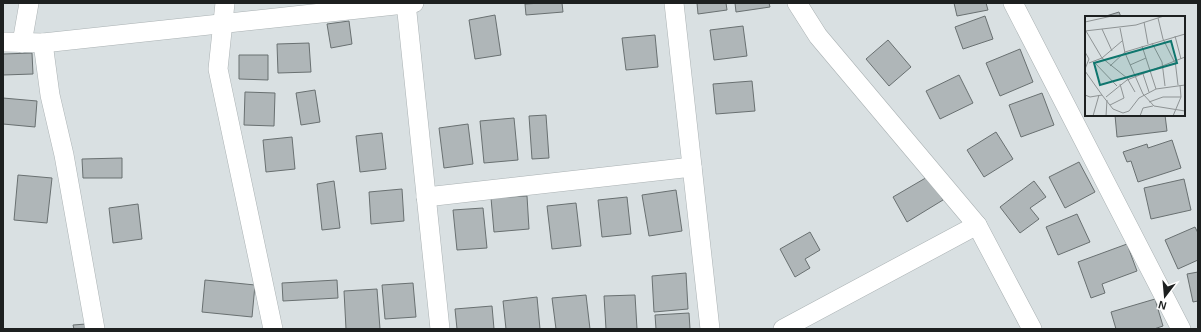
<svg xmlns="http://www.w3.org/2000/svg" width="1201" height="332" font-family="Arial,sans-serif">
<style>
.building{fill:#afb6b8;stroke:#697071}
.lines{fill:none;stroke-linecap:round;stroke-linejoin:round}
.street-casing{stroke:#aab1b3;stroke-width:20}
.street{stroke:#fff;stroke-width:19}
.inset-road{fill:none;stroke:#8e9394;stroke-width:1}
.view{fill:#0f766e;fill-opacity:0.15;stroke:#0f766e;stroke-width:2}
.inset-edge{fill:none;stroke:#1d2020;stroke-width:2}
</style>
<rect width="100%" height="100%" fill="#d9e0e2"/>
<g class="building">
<path d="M542 3H562L563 12 526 15 525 4Z"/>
<path d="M697 3H726L727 10 698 14Z"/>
<path d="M735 3H769L770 7 736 12Z"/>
<path d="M954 3H986L988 10 957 16Z"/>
<path d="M1119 12 1121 17H1103Z"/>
<path d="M495 15 501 55 475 59 469 20Z"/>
<path d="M985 16 993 39 963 49 955 27Z"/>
<path d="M349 21 352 44 331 48 327 24Z"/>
<path d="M743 26 747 56 714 60 710 30Z"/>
<path d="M655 35 658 67 626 70 622 38Z"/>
<path d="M888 40 911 67 889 86 866 59Z"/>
<path d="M309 43 311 72 278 73 277 44Z"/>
<path d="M1020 49 1033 82 1000 96 986 63Z"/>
<path d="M32 53 33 74 3 75V54Z"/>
<path d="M239 55H268V80L239 79Z"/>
<path d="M959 75 973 103 940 119 926 91Z"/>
<path d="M752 81 755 111 716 114 713 84Z"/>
<path d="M315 90 320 122 301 125 296 93Z"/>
<path d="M245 92 275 93 274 126 244 125Z"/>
<path d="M1042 93 1054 125 1021 137 1009 105Z"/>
<path d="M3 98 37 101 35 127 3 124Z"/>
<path d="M546 115 549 158 532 159 529 116Z"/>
<path d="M1115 115H1165L1167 131 1117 137Z"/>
<path d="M514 118 518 160 484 163 480 121Z"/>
<path d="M468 124 473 164 444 168 439 128Z"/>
<path d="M996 132 1013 159 984 177 967 150Z"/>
<path d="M382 133 386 169 360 172 356 136Z"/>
<path d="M292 137 295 169 266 172 263 140Z"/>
<path d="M1172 140 1181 168 1138 182 1131 161 1127 162 1123 152 1147 144 1148 148Z"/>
<path d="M122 158V178H83L82 159Z"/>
<path d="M1079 162 1095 192 1065 208 1049 177Z"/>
<path d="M18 175 52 178 47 223 14 220Z"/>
<path d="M929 176 943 200 907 222 893 197Z"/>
<path d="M1184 179 1191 210 1151 219 1144 188Z"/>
<path d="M334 181 340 228 322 230 317 184Z"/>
<path d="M1034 181 1046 197 1030 208 1039 219 1020 233 1000 207Z"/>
<path d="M402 189 404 221 371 224 369 192Z"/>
<path d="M676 190 682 231 649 236 642 195Z"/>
<path d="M527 196 529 229 494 232 491 198Z"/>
<path d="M627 197 631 234 602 237 598 200Z"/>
<path d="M576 203 581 246 552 249 547 206Z"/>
<path d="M138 204 142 239 113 243 109 208Z"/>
<path d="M483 208 487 248 457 250 453 210Z"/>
<path d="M1077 214 1090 242 1058 255 1046 227Z"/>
<path d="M1195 227 1198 233V260L1178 269 1165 240Z"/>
<path d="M810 232 820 250 805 259 810 268 795 277 780 249Z"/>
<path d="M1127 244 1137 271 1102 284 1105 293 1091 298 1078 262Z"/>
<path d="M1198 272V301L1193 302 1187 274Z"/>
<path d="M686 273 688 309 654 312 652 276Z"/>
<path d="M205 280 255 285 252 317 202 312Z"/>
<path d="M337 280 338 298 283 301 282 283Z"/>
<path d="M413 283 416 317 385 319 382 285Z"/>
<path d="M377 289 380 329H346L344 291Z"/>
<path d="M586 295 590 329H556L552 298Z"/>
<path d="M635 295 637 329H606L604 296Z"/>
<path d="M537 297 540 329H506L503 301Z"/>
<path d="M1155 299 1163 326 1154 329H1116L1111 312Z"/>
<path d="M492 306 494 329H457L455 309Z"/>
<path d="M689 313 690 329H656L655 315Z"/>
<path d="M86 324 87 329H74L73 325Z"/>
</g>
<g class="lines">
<g class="street-casing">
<g id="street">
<path d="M225 3 218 69 273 329"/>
<path d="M406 3 440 329"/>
<path d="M674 3 710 329"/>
<path d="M797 3 818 36 977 225 1032 329"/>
<path d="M1013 3 1181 329"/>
<path d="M3 42 43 43 414 3"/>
<path d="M22 43 29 3"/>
<path d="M43 43 50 95 64 155 95 329"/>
<path d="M426 197 692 167"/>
<path d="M783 329 977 225"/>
</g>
</g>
<use href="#street" class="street"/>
</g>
<g transform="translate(1085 16)">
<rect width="100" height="100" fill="#d9e0e2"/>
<path class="inset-road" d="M73 2 78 23 89 45M0 6 27 0M59 6 63 28M35 12 40 37 58 78 69 90 100 95M17 13 27 35M0 15 51 9 79 0M1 15 17 42 42 62 50 76M90 20 96 43M67 27 77 46 80 70M57 30 71 73M0 36 4 43 0 53M90 44 93 69M9 46 32 70M4 47 17 42 37 25M45 49 61 42M25 50 40 36 100 18M0 55 17 79M58 58 64 76M0 79 5 81 17 79 28 93 38 97 44 95 54 82 71 73 100 69M21 81 42 64 100 41M64 86 78 81H96M25 89 39 82 35 68M8 100 14 79M21 100 22 84M55 100 58 92 68 90M88 100 96 81 95 69"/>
<path class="view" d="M86 25 92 47 15 69 9 47Z"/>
<rect width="100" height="100" class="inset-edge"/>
</g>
<rect width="1201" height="332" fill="none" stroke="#1d2020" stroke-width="8"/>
<g transform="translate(1165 296) rotate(196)" stroke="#ffffff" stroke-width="3" paint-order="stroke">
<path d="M0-3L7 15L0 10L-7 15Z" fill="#1d2020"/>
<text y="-6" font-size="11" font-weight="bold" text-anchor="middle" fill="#1d2020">N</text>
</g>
</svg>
